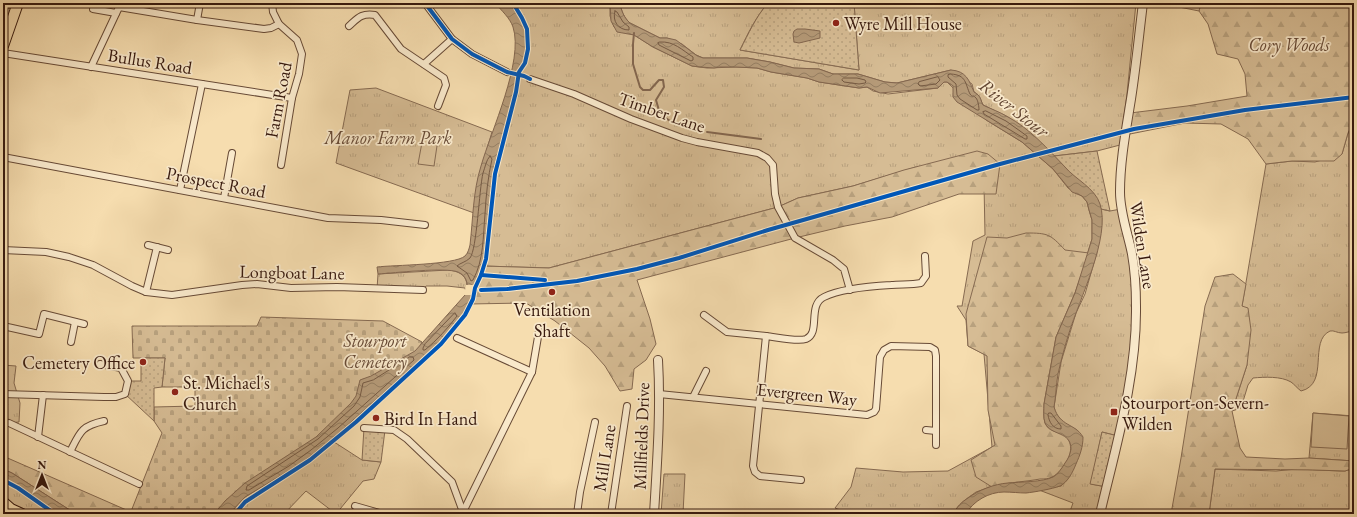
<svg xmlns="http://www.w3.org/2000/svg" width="1357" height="517" font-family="'EB Garamond',serif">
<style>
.grass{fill:url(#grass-tufts);stroke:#866a51}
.forest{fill:url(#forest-firs);stroke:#866a51}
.cemetery{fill:url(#cemetery-stones);stroke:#866a51}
.garden{fill:url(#garden-dots);stroke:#866a51}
.pitch{fill:#d6bc94;stroke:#866a51}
.water{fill:url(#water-waves);stroke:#83664e}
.pier{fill:#f6ddaf}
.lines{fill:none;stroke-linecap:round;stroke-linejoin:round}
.shore{stroke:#765a43;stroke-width:1}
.stream{stroke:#83664e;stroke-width:2}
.minor-casing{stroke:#674a36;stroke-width:8}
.tertiary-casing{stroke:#674a36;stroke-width:10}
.primary-casing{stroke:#37190e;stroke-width:12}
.minor{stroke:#f9e9cb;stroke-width:6}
.tertiary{stroke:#f9e9cb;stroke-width:8}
.primary{stroke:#f6ddaf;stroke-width:10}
.cycleway-casing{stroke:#f9e9cb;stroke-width:6}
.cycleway{stroke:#0057b8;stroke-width:4}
.poi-dot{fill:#8f2418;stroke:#f9e9cb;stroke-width:1.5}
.labels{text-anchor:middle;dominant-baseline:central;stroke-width:3.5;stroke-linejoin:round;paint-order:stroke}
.poi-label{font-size:18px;fill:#37190e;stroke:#f9e9cb;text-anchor:start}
.park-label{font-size:18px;font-style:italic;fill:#674a36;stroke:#f9e9cb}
.street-label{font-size:18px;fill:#37190e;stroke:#f9e9cb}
.water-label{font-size:19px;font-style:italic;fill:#634633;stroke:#f9e9cb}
</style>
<defs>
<pattern id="grass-tufts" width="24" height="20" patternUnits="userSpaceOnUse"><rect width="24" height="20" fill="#d6bc94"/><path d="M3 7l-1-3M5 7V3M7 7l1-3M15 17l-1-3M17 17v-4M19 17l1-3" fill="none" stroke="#b8a17e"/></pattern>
<pattern id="forest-firs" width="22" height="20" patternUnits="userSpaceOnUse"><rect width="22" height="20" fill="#d6bc94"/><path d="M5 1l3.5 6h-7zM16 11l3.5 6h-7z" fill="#b8a17e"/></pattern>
<pattern id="cemetery-stones" width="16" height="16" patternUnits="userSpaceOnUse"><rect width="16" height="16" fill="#d6bc94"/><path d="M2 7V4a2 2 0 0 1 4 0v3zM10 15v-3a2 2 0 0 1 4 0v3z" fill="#b8a17e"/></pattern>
<pattern id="garden-dots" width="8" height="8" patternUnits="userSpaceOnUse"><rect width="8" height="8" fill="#d6bc94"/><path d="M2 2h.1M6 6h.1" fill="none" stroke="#b8a17e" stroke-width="1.8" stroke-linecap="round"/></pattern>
<pattern id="water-waves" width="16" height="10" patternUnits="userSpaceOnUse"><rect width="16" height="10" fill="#b59a78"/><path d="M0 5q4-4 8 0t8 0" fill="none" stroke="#947d61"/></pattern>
</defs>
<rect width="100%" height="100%" fill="#f6ddaf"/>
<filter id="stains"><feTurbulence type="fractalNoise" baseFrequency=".005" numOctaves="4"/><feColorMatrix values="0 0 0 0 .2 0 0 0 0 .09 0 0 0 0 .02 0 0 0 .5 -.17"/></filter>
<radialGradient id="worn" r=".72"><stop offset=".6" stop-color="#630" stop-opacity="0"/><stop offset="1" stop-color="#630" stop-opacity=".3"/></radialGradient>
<g class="grass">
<path d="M509 3H610V16L614 27 634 35 653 47 692 66 707 68 736 67 757 68 771 72 807 78 819 82 859 88 867 87 873 91 888 94 938 88 944 82H947L986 120 1022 142 1053 169 1068 188 1082 196 1087 202 1089 210 1092 220V239L1046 389 1044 413 1045 423 1067 460 976 492C968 498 957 504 954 514H851L835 508 851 487 856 468 903 472 948 471 992 447 984 354 968 346 966 320 957 306H962L973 241 985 235 984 184 916 167 853 186 798 198 778 207 549 268 483 266 486 250 494 167 514 94 518 72 524 62 525 53 517 14Z"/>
<path d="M620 3H768C756 17 748 33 740 50L859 70 854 3 876 4 881 3H1136L1127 94 1120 145 1097 151 1054 156 1021 126 1008 117 983 105C980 99 981 96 974 92L972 84 951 70 897 83 885 82 858 74H833L819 69 794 68 770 62 747 58H703L696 55 682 44 667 38H660L630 23C624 18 621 10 620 3Z"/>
<path d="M376 88 492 132 478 179 474 213 336 163 350 90Z"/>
<path d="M1354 121V331C1350 331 1346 333 1342 333 1337 333 1334 330 1330 331 1308 341 1330 384 1301 391 1297 388 1294 384 1291 382 1281 376 1264 377 1253 378L1248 385 1241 408 1232 411 1247 365 1242 306 1266 164 1292 161 1315 162 1342 154 1348 133Z"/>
<path d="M1101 209 1110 211 1121 209 1132 256 1135 332 1118 436 1102 432 1091 484 1107 487 1100 514H1069L1073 503 1039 490 1061 486 1067 480 1077 430 1064 423 1056 414 1054 407 1061 362 1076 313 1085 294 1097 252 1100 234Z"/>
<path d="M448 270C461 271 470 278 466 292L465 288 447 286H426L423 290 377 289 378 274Z"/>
<path d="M3 365 16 366 14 383 20 403 19 422 9 423 3 434Z"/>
<path d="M1313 413 1354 416V461L1309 458Z"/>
<path d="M331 440 362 460 381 462 374 479 363 481 336 514 306 491 284 514H229L245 497 303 462Z"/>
<path d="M1354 468V514H1209L1215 469 1276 471 1297 469 1340 471H1345Z"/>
<path d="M664 474H685L683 514H661Z"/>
<path d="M3 478 22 488 59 514H33L16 506 3 497Z"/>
</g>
<g class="forest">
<path d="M1201 3H1354V121L1348 133 1342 154 1334 161H1292L1266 164 1248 139 1221 124 1185 123 1130 134V113L1187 106 1247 96 1245 74 1238 59 1217 54 1208 24 1199 11Z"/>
<path d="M977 151 988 154 1000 164 996 194H959L892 217 845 226 795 238 637 280 650 319 656 344 646 360 634 369 632 389 620 391 605 366 589 348 555 321 526 303 469 304 483 266 549 268 778 207 798 198 853 186 904 170Z"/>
<path d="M1026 233C1048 233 1050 234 1065 250L1089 253 1075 293 1056 337 1044 404C1044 410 1043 417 1045 423 1049 432 1056 431 1062 434 1073 439 1072 453 1067 461 1063 467 1059 474 1052 477 1049 479 1044 479 1040 479 1024 482 1008 482 992 487L976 477 971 460 995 445 988 410 987 356 968 346 966 314 987 237 1007 238Z"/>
<path d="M1233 274 1246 284 1242 306 1248 308 1251 330 1247 365 1232 411 1240 448 1246 457 1285 459 1309 458 1354 461V468L1345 471C1302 469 1259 470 1215 469L1209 514H1171L1181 458 1205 306 1215 277Z"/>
<path d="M3 456 131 512 130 514H76L12 473 3 469Z"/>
</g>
<g class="cemetery">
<path d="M1159 3H1201L1199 11Z"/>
<path d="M261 317 383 321 422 342 414 358 221 514H130L162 433 154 421V407L195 406V387H162L165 358H133L132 326H257Z"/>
</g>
<g class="garden">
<path d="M768 3H854L859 70 740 50C749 33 755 18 768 3Z"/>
<path d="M1097 151 1110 211 1101 209C1097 192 1081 184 1069 172 1064 167 1059 161 1054 156Z"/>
<path d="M141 358H165L162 387 154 388V421L125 394 128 381H141Z"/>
<path d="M364 428 385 430 381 462 362 460Z"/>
<path d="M1102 432 1118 436 1107 487 1090 484Z"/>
</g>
<g class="pitch">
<path d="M423 137 438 139 434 166 418 164Z"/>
<path d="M1313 413 1349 416 1347 449 1311 447Z"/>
</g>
<g class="water">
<path d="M495 3H509L522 21 525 30 526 45 524 62 518 72 514 94 494 167 484 259 480 274 469 304 460 319 441 341 341 431 303 462 245 497 229 514H214L225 501 245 483 316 437 351 403 356 396 360 380 371 376 415 351 465 295C469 287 468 276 458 272 445 267 394 273 378 274L377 267C393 265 455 265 465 256 468 253 469 249 470 245 473 219 473 191 481 166 491 131 524 61 513 27 510 18 501 10 495 3Z"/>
<path d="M610 3H620C621 10 624 18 630 23L660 38H667L676 40 696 55 703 58H747L770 62 794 68 819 69 833 74H858L885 82 897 83 951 70C966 71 969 80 974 92 981 96 980 99 983 105 991 109 1000 112 1008 117 1029 128 1048 149 1065 167 1075 179 1095 188 1100 204 1111 237 1079 300 1069 333 1065 346 1061 360 1058 374 1056 385 1056 396 1054 407 1060 427 1075 423 1083 437 1083 447 1080 455 1076 464 1073 472 1067 483 1060 486 1052 489 1035 492 1026 493 1019 493 1012 492 1004 492 989 492 973 501 966 514H954C956 507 962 502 968 498 979 490 994 484 1008 483 1019 482 1043 482 1053 477 1058 474 1062 468 1065 463 1068 459 1070 455 1071 449 1071 431 1051 436 1045 423 1043 417 1044 410 1044 404L1056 337 1075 293 1092 239V220L1089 210 1087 202 1082 196 1072 192 1053 169 1022 142 957 102 953 97V86L947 82H944L938 88 880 93 867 87 859 88 819 82 807 78 771 72 757 68 736 67H720L714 68 700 67 692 66 653 47 634 35 617 32 611 21Z"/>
<path d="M797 29H805L820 31V38L799 43 794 42 793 34 794 31Z"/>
<path d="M3 469 12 473 76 514H59L22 488 3 478Z"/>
</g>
<path class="pier" d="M466 285H478L473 295H462L465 290Z"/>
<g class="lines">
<g class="shore">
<path d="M615 11 617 12 623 22 629 27V30C618 30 612 21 615 11Z"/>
<path d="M660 42C674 41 682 50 693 57V60L691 61 659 45 658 43Z"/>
<path d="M951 74C967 75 965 84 970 94 974 99 971 93 976 98 978 100 979 107 979 110H977L960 99 957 95 956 84 948 77V75Z"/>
<path d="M938 77 940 80 936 84 920 86 918 84 919 82Z"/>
<path d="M844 78H857L865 80 866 82 865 83 859 84 844 82 842 80Z"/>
<path d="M986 111 1006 121 1027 136V139H1025L984 114 983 112Z"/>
<path d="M490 156 492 159C488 177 486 195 485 214 483 236 484 260 473 280L471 281 467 273 457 266C460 263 466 262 470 258 477 249 479 190 483 173 485 168 486 160 490 156Z"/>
<path d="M455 313 457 316C448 328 437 340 425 350H423V348L425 344Z"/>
<path d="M410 357H413L414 360 338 428 311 450 289 466 249 490H246L247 486 318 439 354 406 360 397 363 383 373 380Z"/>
<path d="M1049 413H1051L1061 426V429C1053 429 1049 422 1048 415Z"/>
</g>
<g class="stream">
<path d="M634 33 633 44V64L640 87 643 90H650L659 80H663L664 87 656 100 660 114 673 123 699 131"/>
<path d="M707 132 761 139"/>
</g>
<g class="minor-casing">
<g id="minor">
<path d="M4 3 17 7"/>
<path d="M272 3 273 12 279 24 297 40 302 54 299 74 292 98 281 165"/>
<path d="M425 3 452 39 472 54 507 72"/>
<path d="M119 7 197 20 264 29 271 28 279 24"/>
<path d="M93 9 116 13"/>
<path d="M197 20 200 3"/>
<path d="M349 26C358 18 361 13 375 15L401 49 444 78 446 85 438 106"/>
<path d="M3 53 292 98"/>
<path d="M424 64 452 39"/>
<path d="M91 67 121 3"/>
<path d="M530 79 574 94 631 119 682 138 697 142 758 153 767 158 773 165 775 194 778 207 795 238 833 260 844 269 850 290"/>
<path d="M3 157 328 218 381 220 425 225"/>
<path d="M180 190 202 84"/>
<path d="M224 198 232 153"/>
<path d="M148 245 168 250"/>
<path d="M3 250 46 252 69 257 93 265 132 286 146 292 172 295 242 285 257 284 291 288 337 287 423 290"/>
<path d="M146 292 157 247"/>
<path d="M704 315 727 332 766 336"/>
<path d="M3 326 39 334 44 314 84 324"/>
<path d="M457 338 532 372"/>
<path d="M71 342 75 322"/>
<path d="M3 394 104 397H116L125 394 128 381 121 368 100 364"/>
<path d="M659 394 867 415 874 412 876 409 880 357 884 350 891 346 930 347 935 350 936 356V445"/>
<path d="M693 397 706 371"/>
<path d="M9 423 139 484"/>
<path d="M364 428 394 430 407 439 452 482 463 512"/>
<path d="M926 430 936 431"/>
<path d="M38 437 43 395"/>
<path d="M70 452C80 432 81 426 104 421"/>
<path d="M801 480 760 476 755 472 753 466 766 336C776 337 797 342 806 339 821 333 807 305 824 297 840 289 873 286 891 285 901 284 911 285 921 283L926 276 925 256"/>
<path d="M355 506 383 514"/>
<path d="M463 512 532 372 539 331"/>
<path d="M577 514 580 492 595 422"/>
<path d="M611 514 627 406"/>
</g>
</g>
<g class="tertiary-casing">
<g id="tertiary">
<path d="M654 514C657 463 661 411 658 360"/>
<path d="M1100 514C1116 446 1137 376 1136 306 1136 289 1135 271 1132 254 1128 234 1120 213 1120 192 1120 161 1126 130 1131 99 1136 67 1139 35 1143 3"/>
</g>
</g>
<g class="primary-casing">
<g id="primary">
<path d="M3 46 18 3"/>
<path d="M3 502 11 509 22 514"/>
</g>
</g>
<use href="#minor" class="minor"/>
<use href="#tertiary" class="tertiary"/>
<use href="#primary" class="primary"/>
<g class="cycleway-casing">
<g id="cycleway">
<path d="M425 3 452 39 472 54 507 72 524 76 530 79"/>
<path d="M481 275 545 280"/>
<path d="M481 290 507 289 577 281 637 269 679 258 768 230 1000 164 1134 129 1245 110 1354 97"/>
<path d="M3 480 18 488 55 514"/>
<path d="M235 514 245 502 310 460 356 422 441 344 465 315 473 299 475 288 481 275 486 259 495 174 516 92 519 72 525 63 528 49 527 29 522 18 513 3"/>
</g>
</g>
<use href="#cycleway" class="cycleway"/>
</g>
<g class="poi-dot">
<circle cx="836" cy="23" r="4"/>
<circle cx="552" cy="292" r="4"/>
<circle cx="143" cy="362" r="4"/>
<circle cx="175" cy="392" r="4"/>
<rect x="1110" y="408" width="8" height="8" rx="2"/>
<circle cx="376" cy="418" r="4"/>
</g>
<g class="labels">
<g class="poi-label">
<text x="844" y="23">Wyre Mill House</text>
<text x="552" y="309" text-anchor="middle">Ventilation<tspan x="552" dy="21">Shaft</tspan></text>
<text x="135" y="362" text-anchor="end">Cemetery Office</text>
<text x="183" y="382">St. Michael's<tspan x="183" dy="21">Church</tspan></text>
<text x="1122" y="402">Stourport-on-Severn-<tspan x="1122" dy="21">Wilden</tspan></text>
<text x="384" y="418">Bird In Hand</text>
</g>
<g class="park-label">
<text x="1289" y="44">Cory Woods</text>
<text x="388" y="137">Manor Farm Park</text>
<text x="375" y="340">Stourport<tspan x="375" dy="21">Cemetery</tspan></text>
</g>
<g class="street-label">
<text transform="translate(150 61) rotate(9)">Bullus Road</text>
<text transform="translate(278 100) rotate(-79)">Farm Road</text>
<text transform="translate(662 112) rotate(19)">Timber Lane</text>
<text transform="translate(216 182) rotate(11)">Prospect Road</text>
<text transform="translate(1143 245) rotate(81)">Wilden Lane</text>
<text transform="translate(292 272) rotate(1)">Longboat Lane</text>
<text transform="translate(807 394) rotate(6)">Evergreen Way</text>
<text transform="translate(641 436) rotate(-88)">Millfields Drive</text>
<text transform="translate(604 458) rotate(-81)">Mill Lane</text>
</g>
<g class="water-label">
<text transform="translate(1014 108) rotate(38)">River Stour</text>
</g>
</g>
<rect width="1357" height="517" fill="none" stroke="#f6ddaf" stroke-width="16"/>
<rect x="4" y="4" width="1349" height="509" fill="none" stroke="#37190e" stroke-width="2"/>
<rect x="8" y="8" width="1341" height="501" fill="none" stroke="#37190e"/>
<g transform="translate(42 475)" stroke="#f9e9cb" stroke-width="3" paint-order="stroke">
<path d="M0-3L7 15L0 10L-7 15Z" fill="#37190e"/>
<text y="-6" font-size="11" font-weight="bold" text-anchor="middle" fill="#37190e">N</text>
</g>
<rect width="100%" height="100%" filter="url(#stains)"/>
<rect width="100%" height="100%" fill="url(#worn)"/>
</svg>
